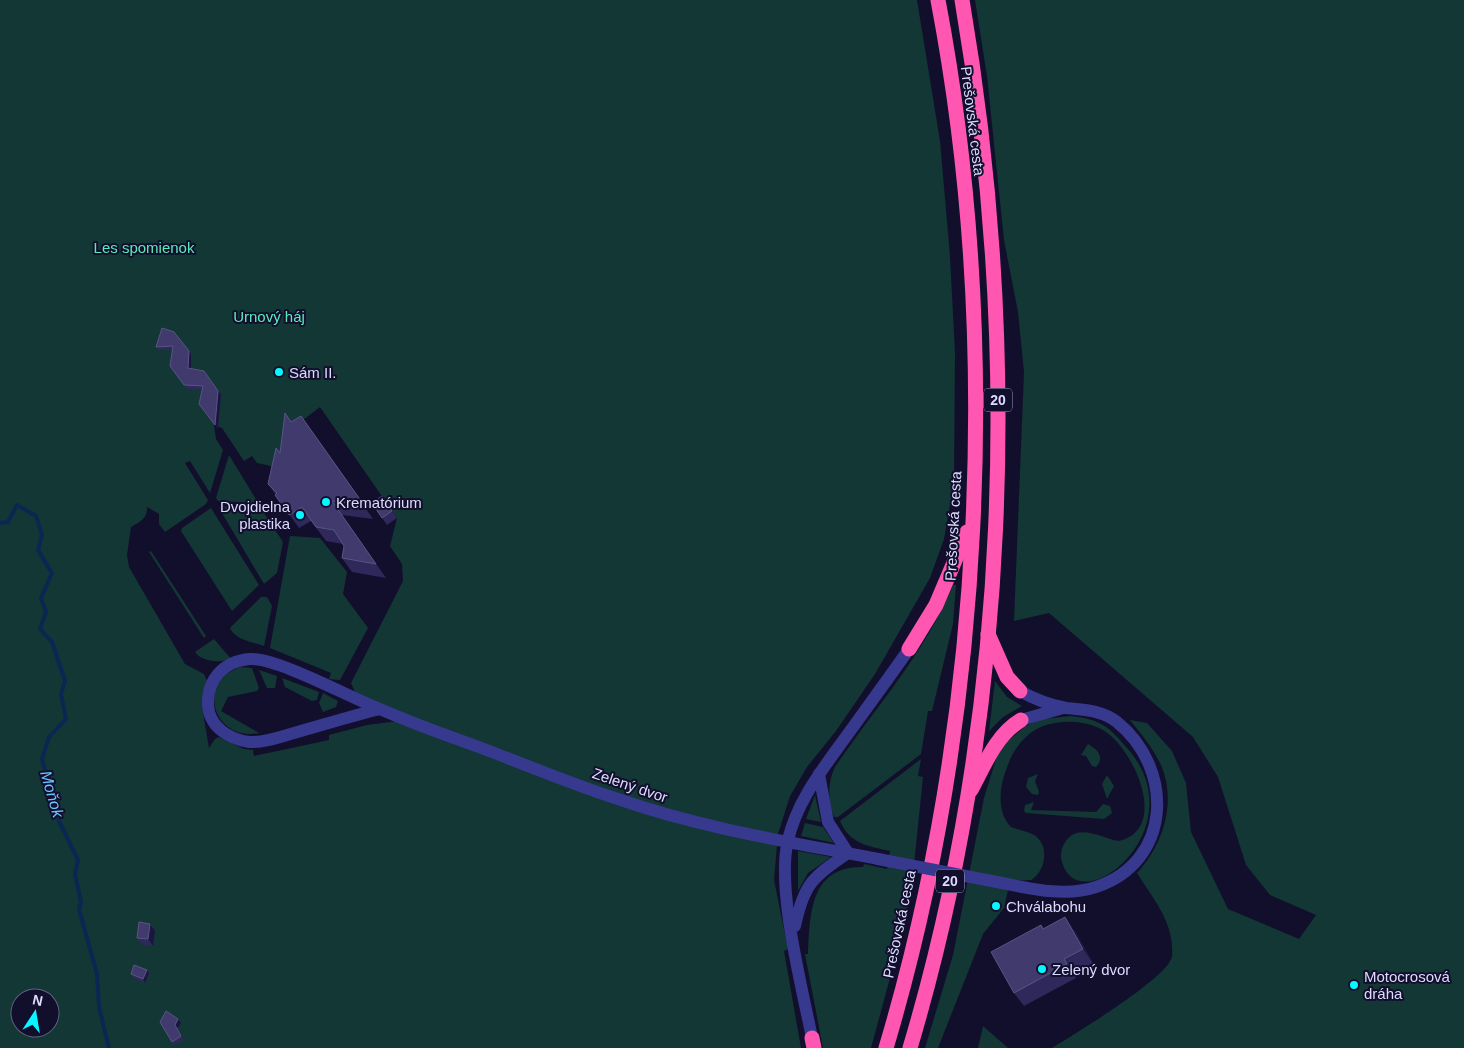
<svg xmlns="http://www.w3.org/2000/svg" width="1464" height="1048" font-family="Helvetica,sans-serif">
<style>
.green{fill:#123734;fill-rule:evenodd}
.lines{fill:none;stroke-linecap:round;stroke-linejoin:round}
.stream{stroke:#082853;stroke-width:4}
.minor{stroke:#37398f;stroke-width:12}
.highway{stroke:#ff56b2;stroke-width:15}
.minor-bridge{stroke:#37398f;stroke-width:12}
.wall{fill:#2e285b}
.shaded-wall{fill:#1b1641}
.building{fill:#413b6d;stroke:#595484}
.poi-dot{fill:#07f6ff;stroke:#120f2d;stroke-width:2}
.labels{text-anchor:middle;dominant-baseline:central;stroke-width:4;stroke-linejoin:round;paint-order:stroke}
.shield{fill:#120f2d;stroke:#a09ec0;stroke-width:1}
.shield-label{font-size:14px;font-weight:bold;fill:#dddbff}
.street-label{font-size:15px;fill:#dddbff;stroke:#120f2d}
.park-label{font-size:15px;fill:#5ceabd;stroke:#120f2d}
.poi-label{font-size:15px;fill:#dddbff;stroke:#120f2d;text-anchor:start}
.water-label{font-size:16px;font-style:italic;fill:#69c3ff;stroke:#120f2d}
</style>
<rect width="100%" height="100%" fill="#120f2d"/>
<g class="green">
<path d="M0 0H917L940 141 950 256 955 353 954 482 944 539 930 578 875 674 836 731 807 767 790 796 778 834 774 880 788 949 784 951 801 1048H0ZM320 407 397 518 390 546 402 564 403 581 351 683 355 692 398 721 367 725 329 735V740L254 756 253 750 244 749 219 737 215 739 209 748 202 707 207 681 204 674 185 664 129 567 127 555 131 527C140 522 148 518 147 507L159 514V524L165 532 206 504 208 500 185 463 190 461 210 493 223 450 216 439 214 425 222 428 244 461 252 456 257 463 280 468 294 427ZM20 998H50V1028H20Z"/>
<path d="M975 0H1464V1048H1052C1073 1035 1171 976 1172 956 1175 923 1153 899 1137 873 1163 845 1177 802 1161 765 1153 748 1141 734 1130 720L1147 723 1172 751 1186 783 1191 832 1228 909 1299 939 1316 915 1270 895 1246 865 1218 777 1193 737 1049 613 1014 621 1024 372 1018 312 1004 240 987 76Z"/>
<path d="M229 455 257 501 256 503 218 501 216 498Z"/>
<path d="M220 506 262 510 283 542 277 573 264 584 219 508Z"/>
<path d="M211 508 259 585 232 611 181 531 182 528Z"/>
<path d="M290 536 320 538 347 572 343 594 368 628 340 680 329 679 331 673 270 648Z"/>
<path d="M151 551 206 636 204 638 149 552Z"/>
<path d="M953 585H956L953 624 932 711H928L921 754 838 817H834C828 800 827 784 835 767 875 708 926 652 953 585Z"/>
<path d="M261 597H267L272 606 264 646C253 642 235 640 230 628Z"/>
<path d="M214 639 231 659C220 663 202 662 195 652Z"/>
<path d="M241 667 252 668 259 688 257 691 228 697 221 711 259 733C213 742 195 681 241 667Z"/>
<path d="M259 670 277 676 275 688H267Z"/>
<path d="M282 678 319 692 317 700 312 701 285 687Z"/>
<path d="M995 681 1007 697 1022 706 1003 717 989 731Z"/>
<path d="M323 693 338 701 336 707 323 712 319 703Z"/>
<path d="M1071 716C1102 720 1108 726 1128 749 1197 829 1079 923 1062 862 1060 857 1061 849 1064 844 1076 821 1101 838 1119 841 1170 829 1134 748 1103 730 1089 722 1071 720 1055 723 1029 727 1014 746 1006 770 999 788 997 813 1011 827 1018 830 1027 831 1034 835 1050 845 1046 871 1031 880L1010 881 1004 908 983 934 938 1048H925L953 955 984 798 996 759 1003 745 1027 725 1043 719Z"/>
<path d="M1088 744C1098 750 1105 757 1096 767L1092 766 1086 756 1081 755Z"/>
<path d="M921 759 918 776 923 777 912 884 903 930 871 1048H823L805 954H808C810 914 810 866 863 867L864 864 887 869 890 851C868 846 850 844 840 821Z"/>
<path d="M1038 774 1035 781 1039 792 1038 795 1032 794 1026 787 1028 778Z"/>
<path d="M1107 775 1114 786 1107 799 1102 784Z"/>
<path d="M815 795 821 822 806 819Z"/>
<path d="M1034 802 1031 810 1096 812 1103 804 1110 806 1112 813 1104 819 1026 813 1024 811 1025 805Z"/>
<path d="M805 823 823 827 834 843 801 836Z"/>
<path d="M798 851 831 857 808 873 798 891Z"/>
<path d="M983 1026 1008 1048H978Z"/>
</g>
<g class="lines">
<path class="stream" d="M0 523 8 522 17 505 36 516 42 535 38 550 52 573 41 598 46 612 40 629 52 642 65 681 61 694 66 719 49 737 42 759 59 821 78 860 75 874 81 902 79 909 97 974 99 1007 109 1048"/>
<g class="minor">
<path d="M380 709C351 716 323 725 294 733 280 737 263 743 249 742 228 739 209 726 208 705 207 679 224 661 250 659 278 658 351 698 380 709 418 726 458 739 497 754 536 769 575 785 615 798 700 828 790 842 878 859"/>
<path d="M1021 720 1063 708"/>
<path d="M819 774 828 822 848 853"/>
<path d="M1002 883C1032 889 1066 897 1096 887 1172 862 1175 769 1117 722 1102 710 1084 710 1066 708 1050 705 1034 699 1020 691"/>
<path d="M795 926C804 883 813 877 848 853"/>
<path d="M812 1038C802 987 776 888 788 840 797 801 822 770 845 738 866 709 888 679 909 649"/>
</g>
<g class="highway">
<path d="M988 634 1007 677 1020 691"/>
<path d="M909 649 936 605 967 532"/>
<path d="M971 790C985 764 996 735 1021 720"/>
<path d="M812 1038 814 1048"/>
<path d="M886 1048C984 719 1002 337 938 0"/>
<path d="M910 1048C1010 712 1021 344 962 0"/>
</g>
<path class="minor-bridge" d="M878 859 1002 883"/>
</g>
<g class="wall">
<path d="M162 328 191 354V368L221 394 218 429 199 404 202 390 187 389 170 366 172 350H159L156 347Z"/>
<path d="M301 416 373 519 342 515 386 578 352 572 342 558 344 546 343 544 326 541 311 521 299 528 268 484 291 422Z"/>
<path d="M382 496 397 518 387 525 372 503Z"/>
<path d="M1041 925 1044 929 1075 931 1093 963 1074 973 1076 978 1024 1006 1014 993Z"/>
<path d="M155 931 153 946 142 945 137 938Z"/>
<path d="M149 973 145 983 133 978 131 974Z"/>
<path d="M178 1019 181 1023 177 1029 184 1040 174 1045 172 1042Z"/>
</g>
<g class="shaded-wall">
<path d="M189 351 191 354V371L188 368Z"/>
<path d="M218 391 221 394 218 429 215 425Z"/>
<path d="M1065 917 1075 931 1093 963 1083 949Z"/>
<path d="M150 924 155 931 153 946 148 939Z"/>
<path d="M147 970 149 973 145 983 143 979Z"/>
<path d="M178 1019 181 1023 177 1029 184 1040 175 1025Z"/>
</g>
<g class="building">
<path d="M162 328 174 332 189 351 188 368 204 371 218 391 215 425 199 404 203 386 184 385 170 366 173 346 156 347Z"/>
<path d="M285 413 291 422 301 416 364 505 332 501 376 564 342 558 344 546 334 530 316 527 302 507 289 515 275 495 277 493 268 484 276 448 280 453Z"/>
<path d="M382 496 392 511 382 518 372 503Z"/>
<path d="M1065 917 1083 949 1064 959 1067 964 1014 993 991 952 1041 925 1043 929Z"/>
<path d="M139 922 150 924 148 939 137 938Z"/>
<path d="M134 965 147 970 143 979 131 974Z"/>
<path d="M166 1011 178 1019 175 1025 181 1036 172 1042 160 1022Z"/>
</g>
<g class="poi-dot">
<circle cx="279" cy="372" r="5"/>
<circle cx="326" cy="502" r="5"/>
<circle cx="300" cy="515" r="5"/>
<circle cx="996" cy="906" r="5"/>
<circle cx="1042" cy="969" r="5"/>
<circle cx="1354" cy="985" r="5"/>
</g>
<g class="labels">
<g class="shield">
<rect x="984" y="388.5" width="28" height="23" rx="4"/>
<rect x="936" y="869.5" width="28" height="23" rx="4"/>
</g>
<g class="shield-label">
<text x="998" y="400">20</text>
<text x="950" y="881">20</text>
</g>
<g class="street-label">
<text transform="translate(973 121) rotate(83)">Prešovská cesta</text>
<text transform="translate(953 526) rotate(-87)">Prešovská cesta</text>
<text transform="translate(630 785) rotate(19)">Zelený dvor</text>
<text transform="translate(899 924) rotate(-78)">Prešovská cesta</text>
</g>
<g class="park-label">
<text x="144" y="247">Les spomienok</text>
<text x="269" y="316">Urnový háj</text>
</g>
<g class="poi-label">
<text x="289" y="372">Sám II.</text>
<text x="336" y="502">Krematórium</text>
<text x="290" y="506" text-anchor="end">Dvojdielna<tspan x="290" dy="17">plastika</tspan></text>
<text x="1006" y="906">Chválabohu</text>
<text x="1052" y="969">Zelený dvor</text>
<text x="1364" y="976">Motocrosová<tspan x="1364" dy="17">dráha</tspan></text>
</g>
<g class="water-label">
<text transform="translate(52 794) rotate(74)">Moňok</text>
</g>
</g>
<g transform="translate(35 1013) rotate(12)"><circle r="24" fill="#120f2d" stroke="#636181"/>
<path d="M0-4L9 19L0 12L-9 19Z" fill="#07f6ff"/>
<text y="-8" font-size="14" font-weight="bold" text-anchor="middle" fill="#dddbff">N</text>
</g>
</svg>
